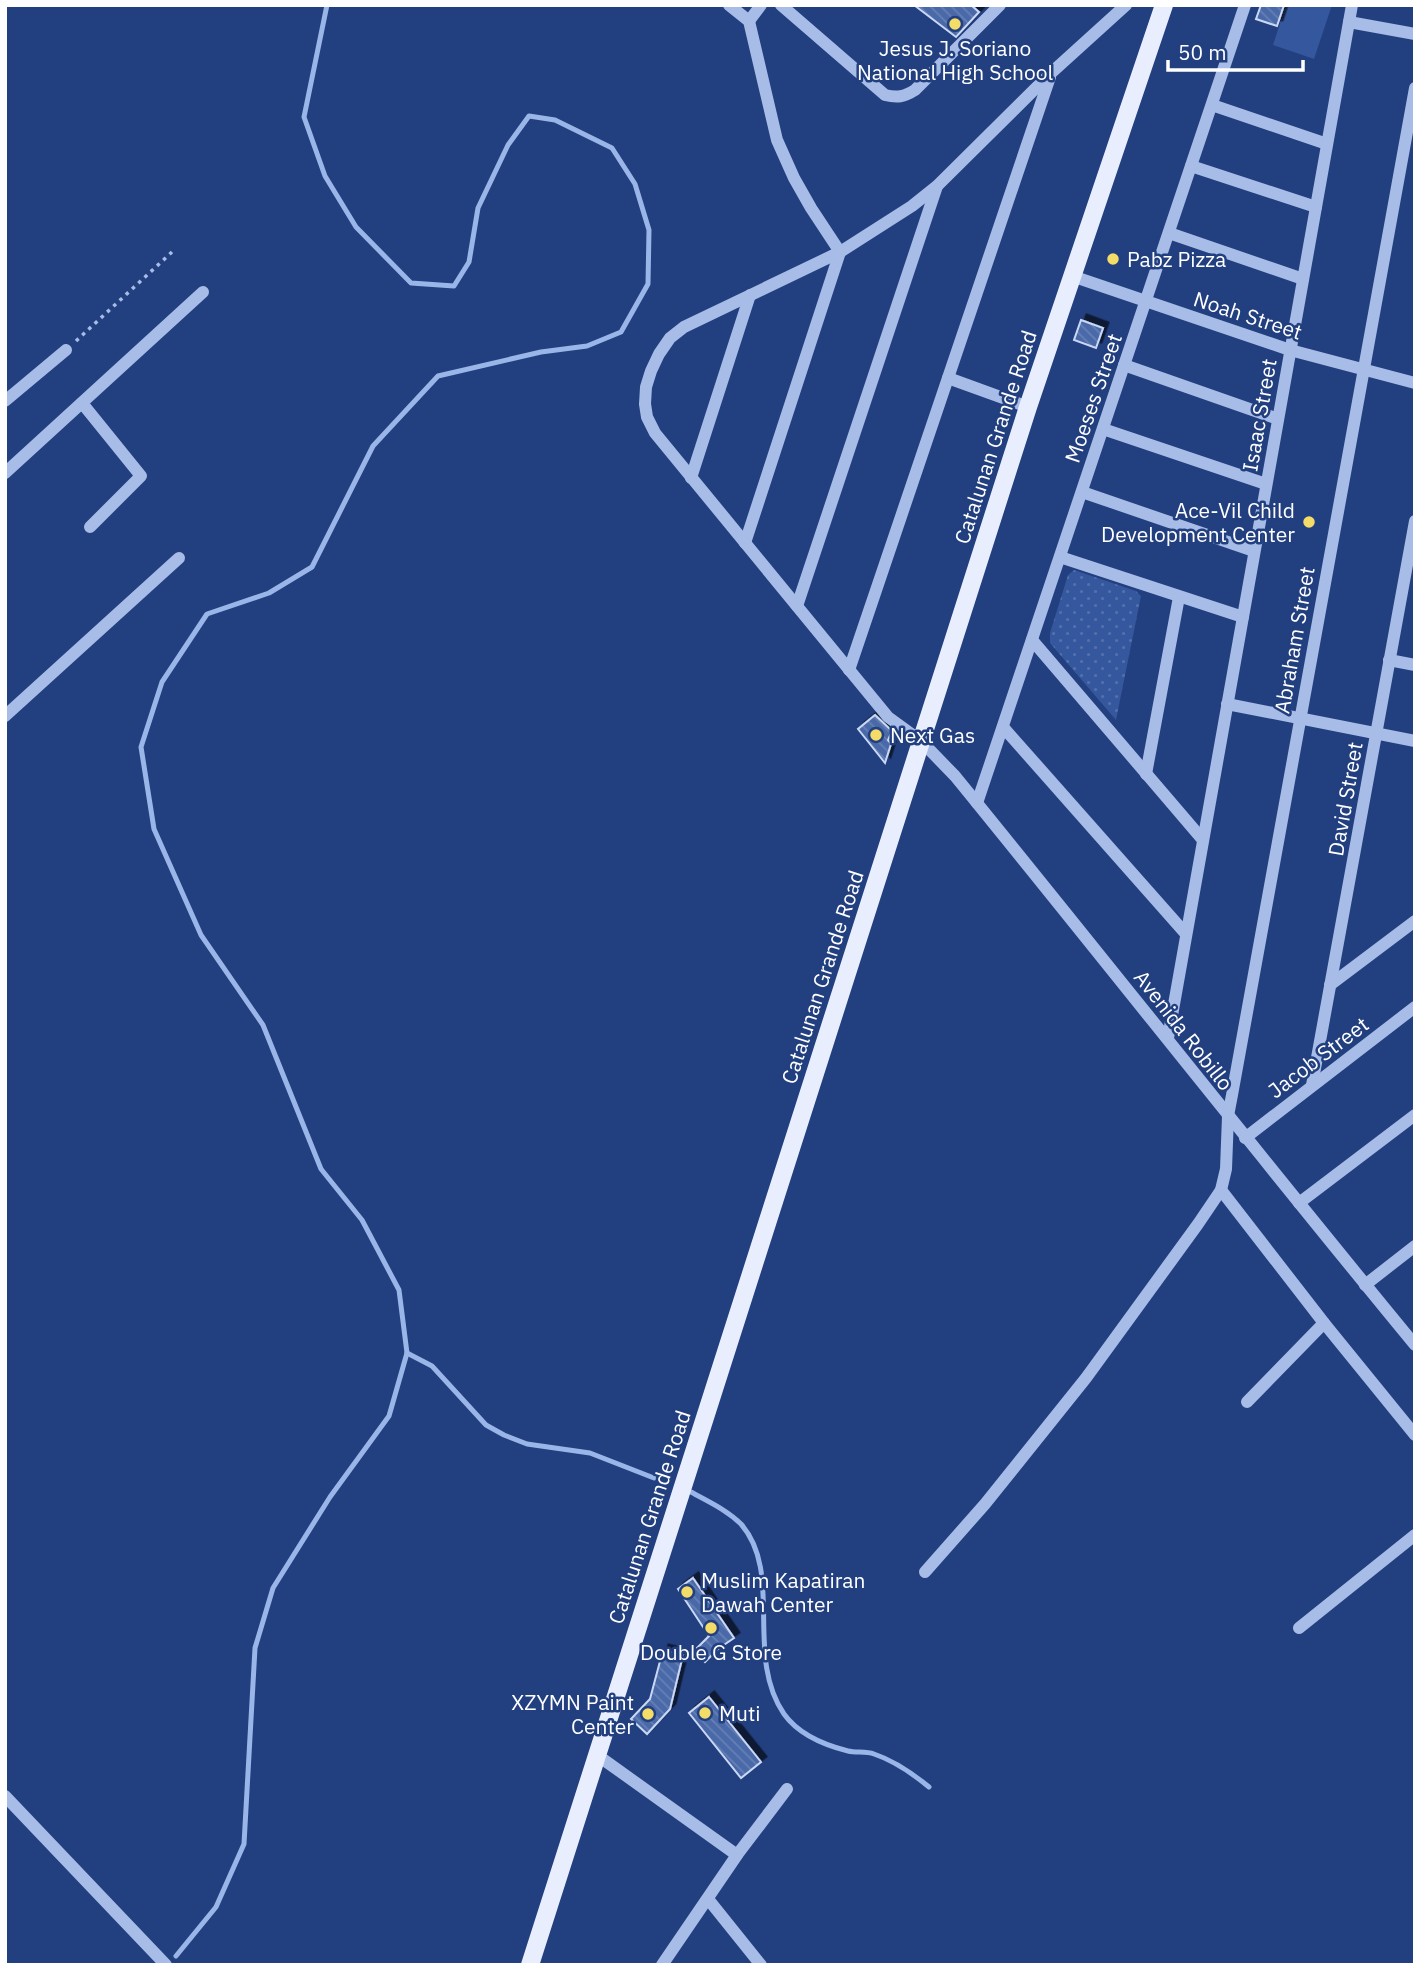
<svg xmlns="http://www.w3.org/2000/svg" width="1420" height="1970" font-family="'IBM Plex Sans',sans-serif">
<style>
.grass{fill:url(#grass-dots)}
.pitch{fill:#35579d}
.lines{fill:none;stroke-linecap:round;stroke-linejoin:round}
.stream{stroke:#9ab5e8;stroke-width:5}
.building{fill:url(#building-back-hatch);stroke:#cad8f5;stroke-width:2;filter:url(#shadow)}
.path{stroke:#a7bce7;stroke-width:3.5;stroke-dasharray:3.5 5;stroke-linecap:butt}
.minor{stroke:#a7bce7;stroke-width:12}
.major{stroke:#e8eefd;stroke-width:18}
.poi-dot{fill:#f3dc68;stroke:#223f7f;stroke-width:2.5}
.labels{text-anchor:middle;dominant-baseline:central;stroke-width:5;stroke-linejoin:round;paint-order:stroke}
.poi-label{font-size:21px;fill:#fff;stroke:#223f7f;text-anchor:start}
.street-label{font-size:21px;fill:#fff;stroke:#223f7f}
</style>
<defs>
<pattern id="grass-dots" width="8" height="8" patternUnits="userSpaceOnUse" patternTransform="scale(1.75)"><rect width="8" height="8" fill="#35579d"/><path d="M2 2h.1M6 6h.1" fill="none" stroke="#5370ac" stroke-width="1.8" stroke-linecap="round"/></pattern>
<pattern id="building-back-hatch" width="6" height="6" patternUnits="userSpaceOnUse" patternTransform="scale(1.75)"><rect width="6" height="6" fill="#4a69a8"/><path d="M-1 5l2 2M0 0l6 6M5-1l2 2" fill="none" stroke="#6580b5"/></pattern>
<filter id="shadow"><feDropShadow dx="5.5" dy="-5.5" stdDeviation="0" flood-color="#0009"/></filter>
</defs>
<rect width="100%" height="100%" fill="#223f7f"/>
<path class="grass" d="M1074 570 1136 591 1141 596 1116 720 1050 643V633L1068 575Z"/>
<path class="pitch" d="M1286 5H1332L1314 59 1273 45Z"/>
<g class="lines">
<g class="stream">
<path d="M407 1353 432 1366 486 1425 504 1435 527 1444 590 1453 654 1478"/>
<path d="M691 1492C709 1502 727 1510 741 1524 784 1573 744 1656 784 1714 799 1735 824 1745 848 1751 856 1753 866 1751 874 1754 895 1761 912 1773 929 1787"/>
<path d="M176 1956 216 1907 244 1844 255 1648 273 1588 330 1497 389 1416 407 1353 399 1290 362 1220 321 1169 263 1025 201 935 154 829 141 747 162 682 207 614 269 593 312 567 373 446 438 376 541 352 587 346 621 332 648 284 649 230 635 184 612 148 555 120 529 116 508 145 478 208 469 262 454 286 411 283 356 227 325 176 304 117 327 5"/>
</g>
</g>
<g class="building">
<path d="M914 5H971L979 12 956 37Z"/>
<path d="M1261 5H1284L1277 26 1256 19Z"/>
<path d="M1081 320 1103 328 1096 348 1074 340Z"/>
<path d="M875 715 892 731 888 740 891 744 885 763 858 729Z"/>
<path d="M693 1578 734 1638 718 1649 705 1662 694 1651 709 1636 678 1589Z"/>
<path d="M663 1650 683 1655 670 1709 647 1734 631 1719 650 1699Z"/>
<path d="M709 1697 761 1762 741 1778 689 1713Z"/>
</g>
<g class="lines">
<path class="path" d="M76 341 172 252"/>
<g class="minor">
<path d="M729 5 749 21 777 140 794 178 811 208 840 252 745 543"/>
<path d="M781 5 885 95C897 98 904 97 915 90L1000 5"/>
<path d="M1126 5 1051 73 937 186 912 206 840 252 684 327 670 338 659 354 651 371 646 387 645 404 647 417 655 433 888 717 921 741 955 776C1109 965 1260 1157 1415 1345"/>
<path d="M749 21 761 5"/>
<path d="M1349 22 1415 34"/>
<path d="M1212 105 1327 144"/>
<path d="M1191 166 1316 207"/>
<path d="M1169 233 1303 279"/>
<path d="M1072 276 1290 350 1415 383"/>
<path d="M1124 365 1278 419"/>
<path d="M948 378 1028 407"/>
<path d="M5 401 66 350"/>
<path d="M82 403 141 476 90 527"/>
<path d="M1103 429 1266 484"/>
<path d="M5 473 203 292"/>
<path d="M691 478 750 295"/>
<path d="M1082 492 1254 551"/>
<path d="M1060 557 1243 617"/>
<path d="M797 606 937 186"/>
<path d="M1032 640 1203 840"/>
<path d="M1389 660 1415 665"/>
<path d="M849 670 1050 77"/>
<path d="M1227 704 1415 741"/>
<path d="M5 716 179 558"/>
<path d="M1003 727 1186 934"/>
<path d="M1146 774 1179 597"/>
<path d="M977 803 1245 5"/>
<path d="M1330 985 1415 921"/>
<path d="M1168 1038 1352 5"/>
<path d="M1312 1085 1415 521"/>
<path d="M1245 1138 1415 1007"/>
<path d="M1221 1190 1324 1323 1415 1435"/>
<path d="M1299 1203 1415 1115"/>
<path d="M1365 1285 1415 1246"/>
<path d="M1247 1402 1324 1323"/>
<path d="M925 1572 985 1504 1086 1378 1198 1224 1221 1190 1226 1169 1228 1116 1232 1095 1415 88"/>
<path d="M1299 1628 1415 1535"/>
<path d="M597 1755 737 1855"/>
<path d="M5 1796 166 1965"/>
<path d="M708 1899 761 1965"/>
<path d="M662 1965 737 1855 787 1789"/>
</g>
<path class="major" d="M530 1965 1028 407 1164 5"/>
</g>
<g class="poi-dot">
<circle cx="955" cy="24" r="7"/>
<circle cx="1113" cy="259" r="7"/>
<circle cx="1309" cy="522" r="7"/>
<circle cx="876" cy="735" r="7"/>
<circle cx="687" cy="1592" r="7"/>
<circle cx="711" cy="1628" r="7"/>
<circle cx="705" cy="1713" r="7"/>
<circle cx="648" cy="1714" r="7"/>
</g>
<g class="labels">
<g class="poi-label">
<text x="955" y="48" text-anchor="middle">Jesus J. Soriano<tspan x="955" dy="24">National High School</tspan></text>
<text x="1127" y="259">Pabz Pizza</text>
<text x="1295" y="510" text-anchor="end">Ace-Vil Child<tspan x="1295" dy="24">Development Center</tspan></text>
<text x="890" y="735">Next Gas</text>
<text x="701" y="1580">Muslim Kapatiran<tspan x="701" dy="24">Dawah Center</tspan></text>
<text x="711" y="1652" text-anchor="middle">Double G Store</text>
<text x="634" y="1702" text-anchor="end">XZYMN Paint<tspan x="634" dy="24">Center</tspan></text>
<text x="719" y="1713">Muti</text>
</g>
<g class="street-label">
<text transform="translate(1248 315) rotate(18)">Noah Street</text>
<text transform="translate(1093 398) rotate(-71)">Moeses Street</text>
<text transform="translate(1259 415) rotate(-80)">Isaac Street</text>
<text transform="translate(995 437) rotate(-72)">Catalunan Grande Road</text>
<text transform="translate(1294 640) rotate(-80)">Abraham Street</text>
<text transform="translate(1345 799) rotate(-80)">David Street</text>
<text transform="translate(822 977) rotate(-72)">Catalunan Grande Road</text>
<text transform="translate(1184 1030) rotate(52)">Avenida Robillo</text>
<text transform="translate(1318 1057) rotate(-37)">Jacob Street</text>
<text transform="translate(649 1517) rotate(-72)">Catalunan Grande Road</text>
</g>
</g>
<rect width="1420" height="1970" fill="none" stroke="#ffffff" stroke-width="14"/>
<path d="M1168 60v10h135v-10" fill="none" stroke="#ffffff" stroke-width="3.5"/>
<text x="1178" y="60" font-size="21" fill="#ffffff" stroke="#223f7f" stroke-width="5" paint-order="stroke">50 m</text>
</svg>
